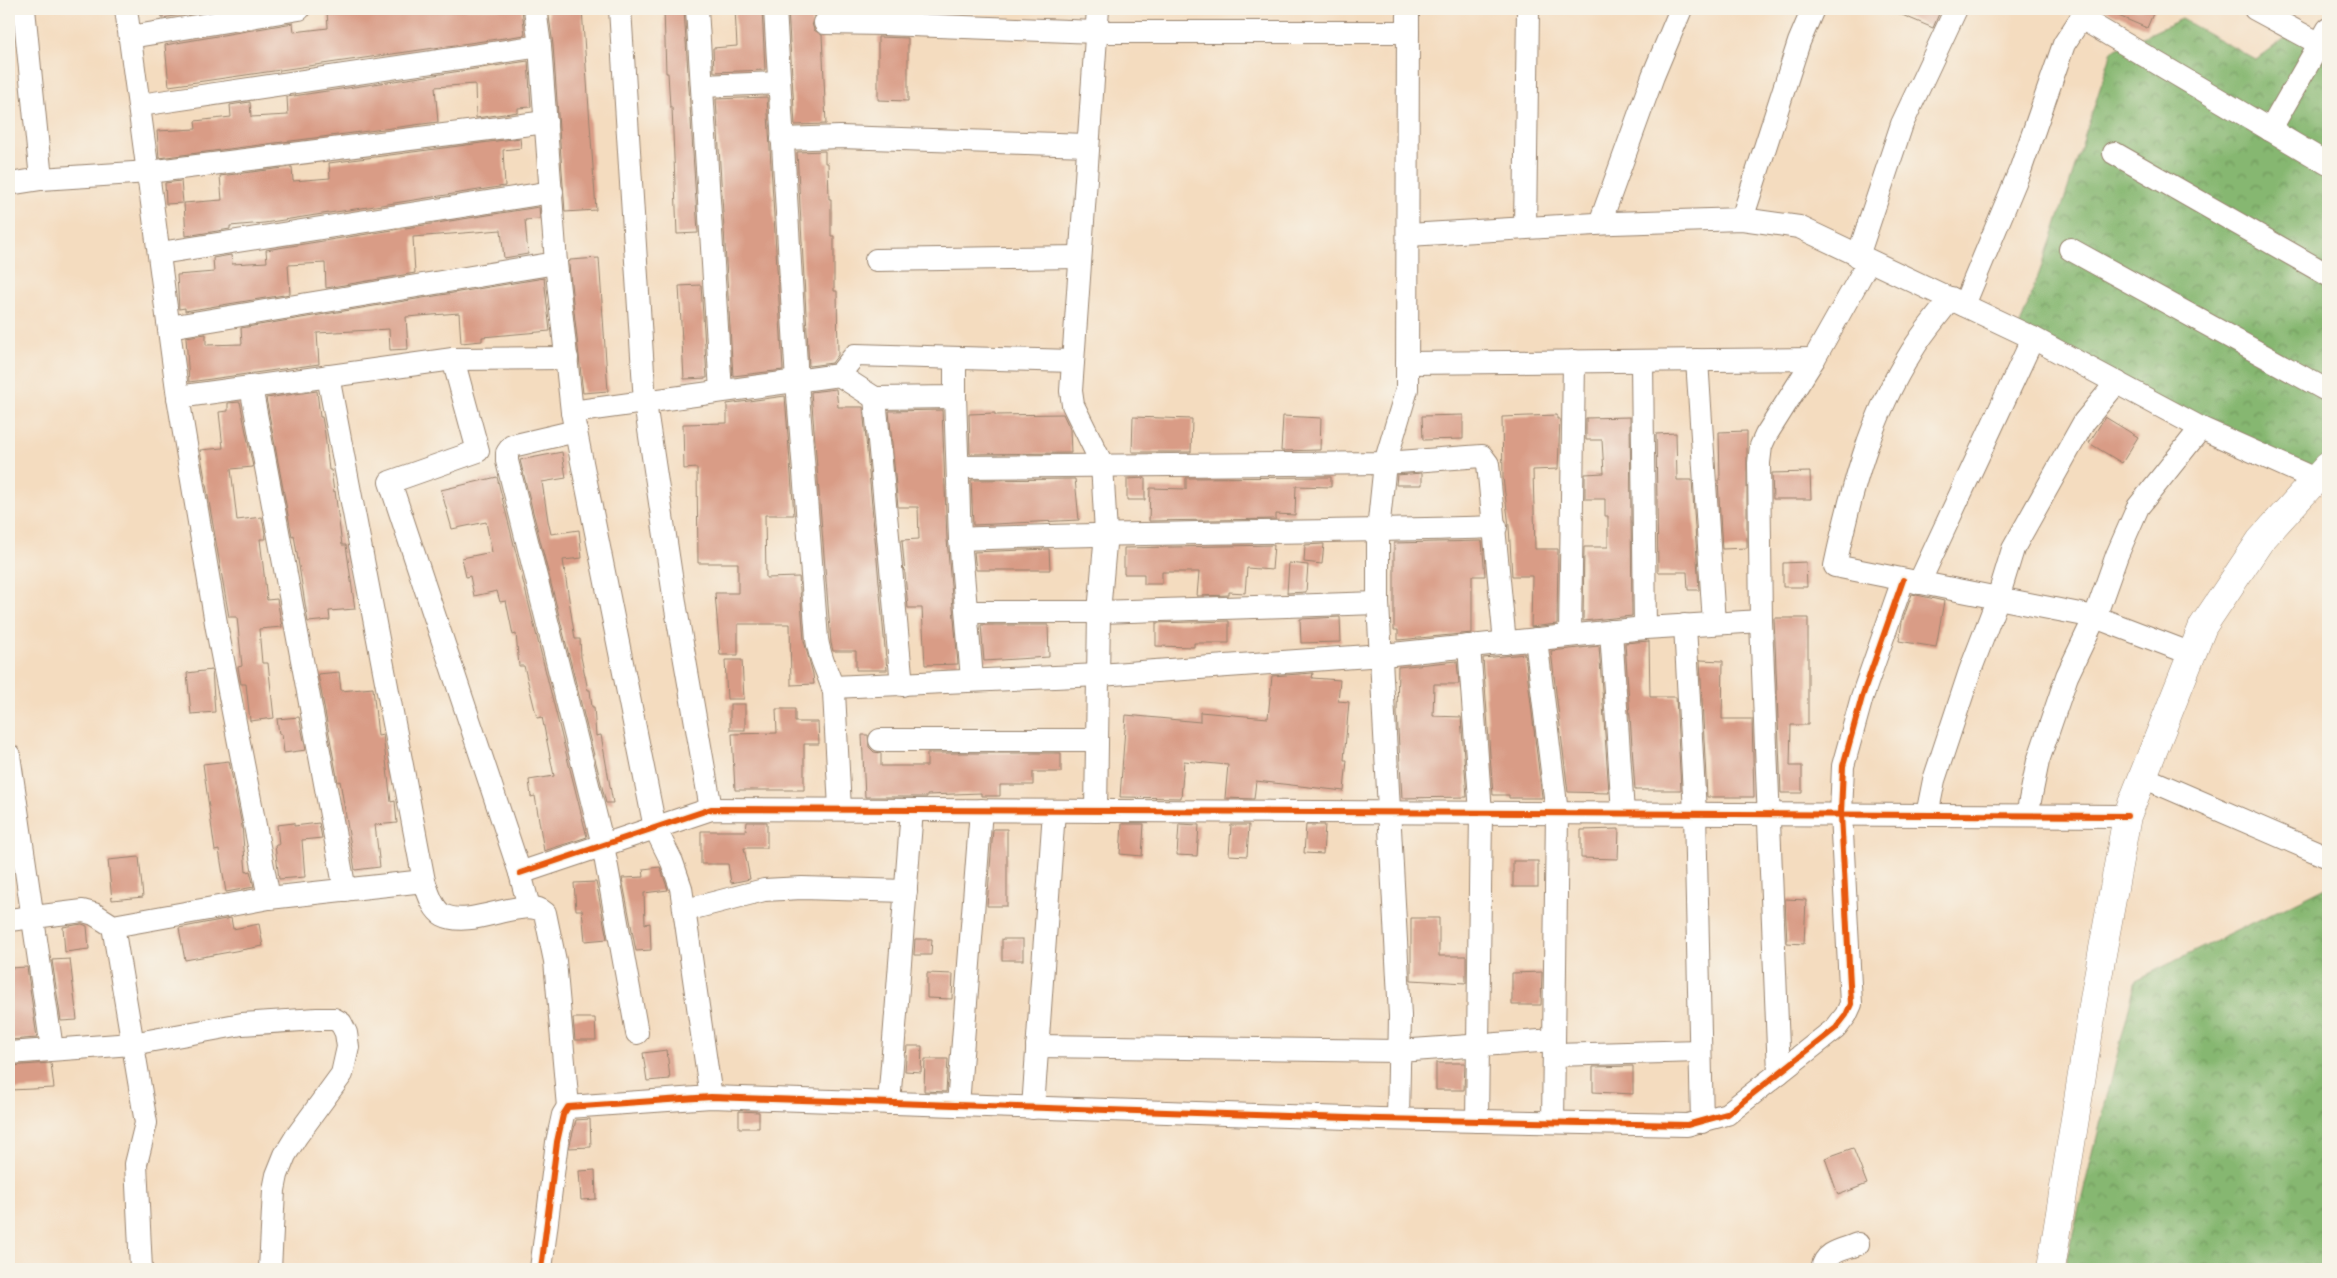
<svg xmlns="http://www.w3.org/2000/svg" width="2337" height="1278" font-family="'Playpen Sans',sans-serif">
<style>
.forest{fill:url(#forest-crowns);stroke:#607048}
.building{fill:#d99c86}
.lines{fill:none;stroke-linecap:round;stroke-linejoin:round}
.minor-casing{stroke:#98836e;stroke-width:24}
.tertiary-casing{stroke:#98836e;stroke-width:29}
.minor{stroke:#fff;stroke-width:22}
.tertiary{stroke:#fff;stroke-width:28}
.cycleway-casing{stroke:#f7f3e8;stroke-width:9}
.cycleway{stroke:#e8590c;stroke-width:6}
</style>
<defs>
<pattern id="forest-crowns" width="20" height="18" patternUnits="userSpaceOnUse" patternTransform="scale(1.25)"><rect width="20" height="18" fill="#86b771"/><path d="M2 6a3 3 0 1 1 6 0M12 15a3 3 0 1 1 6 0" fill="none" stroke="#6f955c"/></pattern>
</defs>
<rect width="100%" height="100%" fill="#f7f3e8"/>
<filter id="ink" filterUnits="userSpaceOnUse"><feTurbulence type="fractalNoise" baseFrequency=".02" numOctaves="2"/><feDisplacementMap in="SourceGraphic" scale="10" xChannelSelector="R" yChannelSelector="G"/><feConvolveMatrix kernelMatrix="1 2 1 2 8 2 1 2 1" color-interpolation-filters="sRGB"/></filter>
<filter id="wash" filterUnits="userSpaceOnUse"><feTurbulence type="fractalNoise" baseFrequency=".0096" numOctaves="4" result="noise"/><feDisplacementMap in="SourceGraphic" scale="20" xChannelSelector="R" yChannelSelector="G"/><feGaussianBlur stdDeviation="1.12" result="paint"/><feColorMatrix in="noise" values="0 0 0 0 0 0 0 0 0 0 0 0 0 0 0 0 0 1.4 0 .05"/><feComposite in="paint" operator="in"/></filter>
<g filter="url(#wash)">
<rect width="100%" height="100%" fill="#f4dcbf"/>
<g class="forest">
<path d="M2182 19 2256 60 2301 26 2328 52V463L2314 478 2018 331 2052 238 2112 51Z"/>
<path d="M2328 886V1269H2064L2136 980Z"/>
</g>
<g id="blocks">
<g class="building">
<path d="M161 9H193V13L162 18Z"/>
<path d="M327 9H522L525 35 169 86 165 45 293 23 294 32 328 28Z"/>
<path d="M548 9H582L596 210 565 212 553 45Z"/>
<path d="M664 9H684L698 233 677 234 672 107H670L668 73H666Z"/>
<path d="M735 9H762L765 70 714 72 713 48 737 46Z"/>
<path d="M788 9H822L814 16 812 23 814 30 822 35 826 124 795 125Z"/>
<path d="M1888 9H1941L1933 28Z"/>
<path d="M2102 9H2155L2147 28Z"/>
<path d="M878 37 908 38V101L878 100Z"/>
<path d="M528 61 531 107 518 108V112L476 118 475 84 435 87 438 122 159 158 157 131 196 129 195 121 231 117 230 105 250 102 251 117 288 115 287 97Z"/>
<path d="M767 97 783 370 733 376 716 99Z"/>
<path d="M520 138 521 148 503 150 505 186 264 223 230 226V229L186 236 184 203 222 200 220 176 292 167 293 181 330 178 329 163Z"/>
<path d="M825 151V163H828L829 199H831V236H834V291H837L838 355 832 363 809 366 797 152Z"/>
<path d="M181 181 183 203 166 204 165 183Z"/>
<path d="M539 207 540 219 525 220 528 254 504 258 501 230 413 237 415 273 326 288 325 263 288 265 290 294 185 311V308L179 309 177 275 214 272 213 258 231 255 232 264 267 262 266 250Z"/>
<path d="M599 258 608 391 583 393 569 265 570 260Z"/>
<path d="M544 278 550 331 482 337V341L461 343 459 313 406 317 408 349 390 350 389 329 317 333 319 364 189 382 186 337 206 334V345L242 344 241 328Z"/>
<path d="M701 285 707 378 684 379 679 286Z"/>
<path d="M836 389 838 407H863L887 670H856V651H833L831 643 811 392Z"/>
<path d="M317 391 320 417H322L325 434 329 470H331L334 492 335 491 342 545H346L355 609 329 611 330 620 308 622 294 535 292 536 266 398Z"/>
<path d="M785 396 794 515H765L766 578 799 577 804 641 813 674 814 684 791 685 790 624H738V655H720L715 593H738V563H698L697 468 684 469 683 424 727 423V404Z"/>
<path d="M240 402 253 467 231 469 237 520 262 517 266 539H260L267 600 277 599 282 627 259 629 262 663H268L274 718 250 721 246 684H241L238 667 242 666 237 617H229L200 450 223 448 219 412 228 411V403Z"/>
<path d="M942 410 947 540 958 664 925 665 922 608H908L902 540 919 539 918 507H898L889 411Z"/>
<path d="M995 413V415L1063 414 1070 429 1071 453 970 454 969 414Z"/>
<path d="M1463 415V439L1423 440 1422 416Z"/>
<path d="M1557 415V419H1560L1558 469 1533 470 1535 549H1558L1557 624 1531 627 1532 576H1512L1509 526 1503 478 1502 417Z"/>
<path d="M1283 416 1321 418 1320 450 1281 451Z"/>
<path d="M1133 417 1192 419 1191 452H1132Z"/>
<path d="M1630 417 1632 616 1583 621 1584 547H1608V516H1605V499H1585V474L1604 473 1602 440H1586V418Z"/>
<path d="M2105 417 2138 437 2122 463 2089 443Z"/>
<path d="M1747 431V548L1722 549 1718 480H1720L1719 432Z"/>
<path d="M1676 433 1677 480H1692L1699 590H1688L1687 572H1658L1656 434Z"/>
<path d="M562 452 566 478 542 482 548 521 551 534 579 530 582 558 563 560 575 639H580L581 657 588 690H590L592 707H594L596 736 601 735 613 803H606L520 460Z"/>
<path d="M1810 472 1811 499H1773L1772 473Z"/>
<path d="M1422 473V485H1396L1397 475Z"/>
<path d="M497 477 587 837 544 851 535 796 531 797 529 780 554 776 542 717 537 718 524 666H519L516 634 513 635 506 601 500 602 497 591 474 596 470 576 466 577 462 558 492 552 486 522 452 529 441 490Z"/>
<path d="M1331 477V487L1296 486 1295 515 1276 514V519L1149 521 1150 488 1186 489V478Z"/>
<path d="M1145 478V500H1127V479Z"/>
<path d="M1075 479 1079 520 973 525 971 480Z"/>
<path d="M1482 541 1485 576H1472V633L1398 640V630H1394V543Z"/>
<path d="M1324 544 1322 564 1304 562 1305 545Z"/>
<path d="M1274 545 1272 570 1247 568 1245 593 1229 592V595L1197 596 1199 572H1162V584H1144V574H1124V548Z"/>
<path d="M1049 549 1050 570H976L974 552Z"/>
<path d="M1806 562 1807 587H1783V563Z"/>
<path d="M1289 563 1308 565 1306 592 1287 593Z"/>
<path d="M1912 594 1944 601 1936 647 1899 641 1902 622Z"/>
<path d="M1340 617 1341 642 1301 643 1300 619Z"/>
<path d="M1774 618H1808V725H1791L1790 766H1802V793H1781Z"/>
<path d="M1229 621V643H1194V647L1156 646V623Z"/>
<path d="M981 625H1048L1049 657 984 661Z"/>
<path d="M1649 641 1650 697H1676L1681 790H1635L1625 643Z"/>
<path d="M1599 646 1609 793 1568 792 1551 651Z"/>
<path d="M1525 654 1542 797V798H1509V795H1493L1483 658Z"/>
<path d="M725 660H742L744 699H727Z"/>
<path d="M1700 660 1723 661 1722 719H1752L1754 797H1707Z"/>
<path d="M1457 661 1459 684H1434L1433 716 1461 717 1467 797 1402 798 1397 713 1398 667Z"/>
<path d="M212 670 215 712 191 714 187 673Z"/>
<path d="M339 672 341 691 373 688 378 736 383 735 391 802 395 801 397 823 375 825 380 867 355 870 340 781 338 782 318 674Z"/>
<path d="M1313 673 1312 678 1340 680 1338 701 1349 702 1344 760H1347L1344 791 1256 781 1254 799 1225 798 1228 765 1184 761 1181 798 1120 797 1126 715 1200 722V712L1268 718 1272 676Z"/>
<rect x="730" y="704" width="15" height="26"/>
<path d="M776 709H795V722H818L819 744H804V790H735L732 734 777 733Z"/>
<path d="M299 717 306 750 284 753 282 734H279L277 719Z"/>
<path d="M862 735H868L869 747 874 752 881 753V766H927V753H1061V772H1033V785H1000V796H981V793L927 795V797H865Z"/>
<path d="M229 761 242 826 246 872 250 871 254 887 226 892 219 850 215 851 203 764Z"/>
<path d="M747 822H767V848H744L750 879 731 883 728 864H701V831H746Z"/>
<path d="M294 823V826L319 823 322 838 302 840 305 877 279 879 275 845H279L277 825Z"/>
<path d="M1122 824H1144L1142 856 1120 854Z"/>
<path d="M1179 824 1199 825 1197 856 1177 855Z"/>
<path d="M1231 825H1249L1247 856 1229 855Z"/>
<path d="M1306 825H1325L1323 854 1304 853Z"/>
<path d="M993 829H1007V906H987Z"/>
<path d="M1619 829 1618 859 1581 858V830Z"/>
<path d="M139 857 143 897 112 900 108 860Z"/>
<rect x="1513" y="861" width="25" height="26"/>
<path d="M660 867 668 890 644 893 645 924 650 923 651 950 636 951 622 878 644 877 643 869Z"/>
<path d="M596 882 607 939 585 941 582 910H576L574 883Z"/>
<path d="M1785 899 1806 900 1804 944 1787 943Z"/>
<path d="M231 918 233 929 259 924 263 946 185 960 179 928Z"/>
<path d="M1411 918H1439V956H1466V983L1411 980Z"/>
<path d="M82 924 87 926 89 949 65 952 63 927Z"/>
<path d="M915 939H932L931 955H914Z"/>
<rect x="1002" y="939" width="21" height="21"/>
<path d="M70 959 77 1020 61 1021 52 960Z"/>
<path d="M27 967 37 1038 9 1040V968Z"/>
<path d="M1542 972 1541 1005H1512V973Z"/>
<path d="M927 973 953 974 952 999 927 998Z"/>
<path d="M573 1018H595L596 1040H575Z"/>
<path d="M907 1046H922L921 1072 905 1071Z"/>
<path d="M667 1050 670 1079 647 1081 643 1053Z"/>
<path d="M925 1059H948L946 1092 924 1091Z"/>
<path d="M51 1063 54 1088 10 1090 9 1066Z"/>
<path d="M1436 1063H1465L1464 1090H1436Z"/>
<path d="M1633 1066V1094L1593 1092V1067Z"/>
<path d="M739 1111 759 1112V1128H739Z"/>
<path d="M590 1119 591 1147 569 1148 576 1120Z"/>
<path d="M1853 1148 1867 1184 1838 1195 1825 1158Z"/>
<path d="M595 1170 596 1199 581 1200 579 1171Z"/>
</g>
</g>
</g>
<g filter="url(#ink)">
<use href="#blocks" fill-opacity="0" stroke="#98836e" stroke-width="1"/>
<g class="lines">
<g class="minor-casing">
<g id="minor">
<path d="M535 9 540 46 556 263 572 412 655 828 672 862 681 888 711 1097"/>
<path d="M620 9 645 403 676 609 711 809"/>
<path d="M697 9 721 391"/>
<path d="M775 9 797 382 817 639C819 658 829 674 834 692L840 809"/>
<path d="M883 9 884 24 1096 32H1408"/>
<path d="M2255 9 2320 44"/>
<path d="M2081 18 2328 164"/>
<path d="M825 23 884 24"/>
<path d="M130 37 299 9"/>
<path d="M702 86 779 83"/>
<path d="M140 105 540 46"/>
<path d="M2270 130 2328 29"/>
<path d="M782 139 840 137 1088 145"/>
<path d="M2114 153 2328 275"/>
<path d="M41 179 149 172 546 122"/>
<path d="M9 184 41 179 24 9"/>
<path d="M1742 219 1799 42 1813 9"/>
<path d="M1600 223 1653 76 1681 9"/>
<path d="M1525 228 1528 9"/>
<path d="M1408 235 1613 223 1742 219 1799 227 2033 338 2201 428 2315 479"/>
<path d="M2070 249 2328 391"/>
<path d="M160 253 552 192"/>
<path d="M1858 256 1902 124 1956 9"/>
<path d="M876 260 1080 257"/>
<path d="M1951 298C1938 316 1923 332 1912 351 1870 417 1851 491 1835 566L2095 617 2192 654"/>
<path d="M1964 305 2021 168 2064 44 2087 9"/>
<path d="M169 327 556 263"/>
<path d="M453 359 478 451 390 482 520 873 529 907"/>
<path d="M1697 360 1714 623"/>
<path d="M1642 361 1645 628"/>
<path d="M1407 363 1814 359"/>
<path d="M839 375 855 355 1073 361"/>
<path d="M328 376 424 881C428 891 432 909 443 915 472 930 525 894 545 913L555 961 568 1107"/>
<path d="M251 387 345 890"/>
<path d="M178 397 453 359 567 358"/>
<path d="M955 397 960 539 972 679"/>
<path d="M875 398 902 685"/>
<path d="M572 412 839 375 875 398 955 397V358"/>
<path d="M576 431 512 446 507 453V461L603 845 637 1033"/>
<path d="M958 467 1385 463 1482 456 1488 464 1505 643"/>
<path d="M960 539C1138 532 1317 533 1496 527"/>
<path d="M1919 583 2033 338"/>
<path d="M967 612H1099L1378 603"/>
<path d="M1685 625 1695 813 1702 1122"/>
<path d="M1611 631 1623 813"/>
<path d="M1570 635 1574 361"/>
<path d="M1536 639 1557 813 1553 1122"/>
<path d="M1469 646 1481 813 1477 1121"/>
<path d="M833 687 1099 675 1383 655 1645 628 1761 621"/>
<path d="M880 740H1097"/>
<path d="M9 755 52 1049"/>
<path d="M2143 777 2328 857"/>
<path d="M1096 811 1099 612 1106 533 1102 464 1073 405 1071 391 1098 9"/>
<path d="M1927 815 1934 780 1970 671 1998 598 2013 549 2084 422 2117 382"/>
<path d="M2027 815 2038 761 2067 676 2095 617 2117 555 2138 507 2201 428"/>
<path d="M520 873 711 809 2127 816"/>
<path d="M269 898 424 881"/>
<path d="M686 910 764 890 802 888 906 891"/>
<path d="M9 920 83 911 94 914 113 926 269 898 217 629 178 397 126 9"/>
<path d="M113 926 146 1123 136 1164 141 1269"/>
<path d="M1037 1046 1399 1051 1554 1040"/>
<path d="M9 1053 132 1044 242 1024 317 1019H334L341 1023 346 1033 348 1047 342 1074 296 1137 285 1155 277 1175 274 1190 270 1269"/>
<path d="M1554 1055 1700 1051"/>
<path d="M1779 1073 1761 621 1759 463 1761 446 1766 435 1814 359 1869 261"/>
<path d="M889 1103 912 810"/>
<path d="M958 1105 981 810"/>
<path d="M1033 1108 1054 811"/>
<path d="M1398 1119 1400 1016 1378 603V531L1385 463 1407 389 1408 9"/>
<path d="M541 1269 557 1142 563 1115 568 1107 711 1097 1379 1119 1687 1125 1727 1114 1836 1028 1846 1015 1851 1004 1841 814 1843 766 1862 697 1903 580"/>
<path d="M1822 1269C1825 1251 1843 1250 1858 1244"/>
</g>
</g>
<g class="tertiary-casing">
<path id="tertiary" d="M2051 1269 2095 993 2127 816 2203 626 2260 541 2328 466"/>
</g>
<use href="#minor" class="minor"/>
<use href="#tertiary" class="tertiary"/>
<g class="cycleway-casing">
<g id="cycleway">
<path d="M520 873 711 809 2127 816"/>
<path d="M541 1269 557 1142 563 1115 568 1107 711 1097 1379 1119 1687 1125 1727 1114 1836 1028 1846 1015 1851 1004 1841 814 1843 766 1862 697 1903 580"/>
</g>
</g>
<use href="#cycleway" class="cycleway"/>
</g>
</g>
<rect width="2337" height="1278" fill="none" stroke="#f7f3e8" stroke-width="30"/>
</svg>
